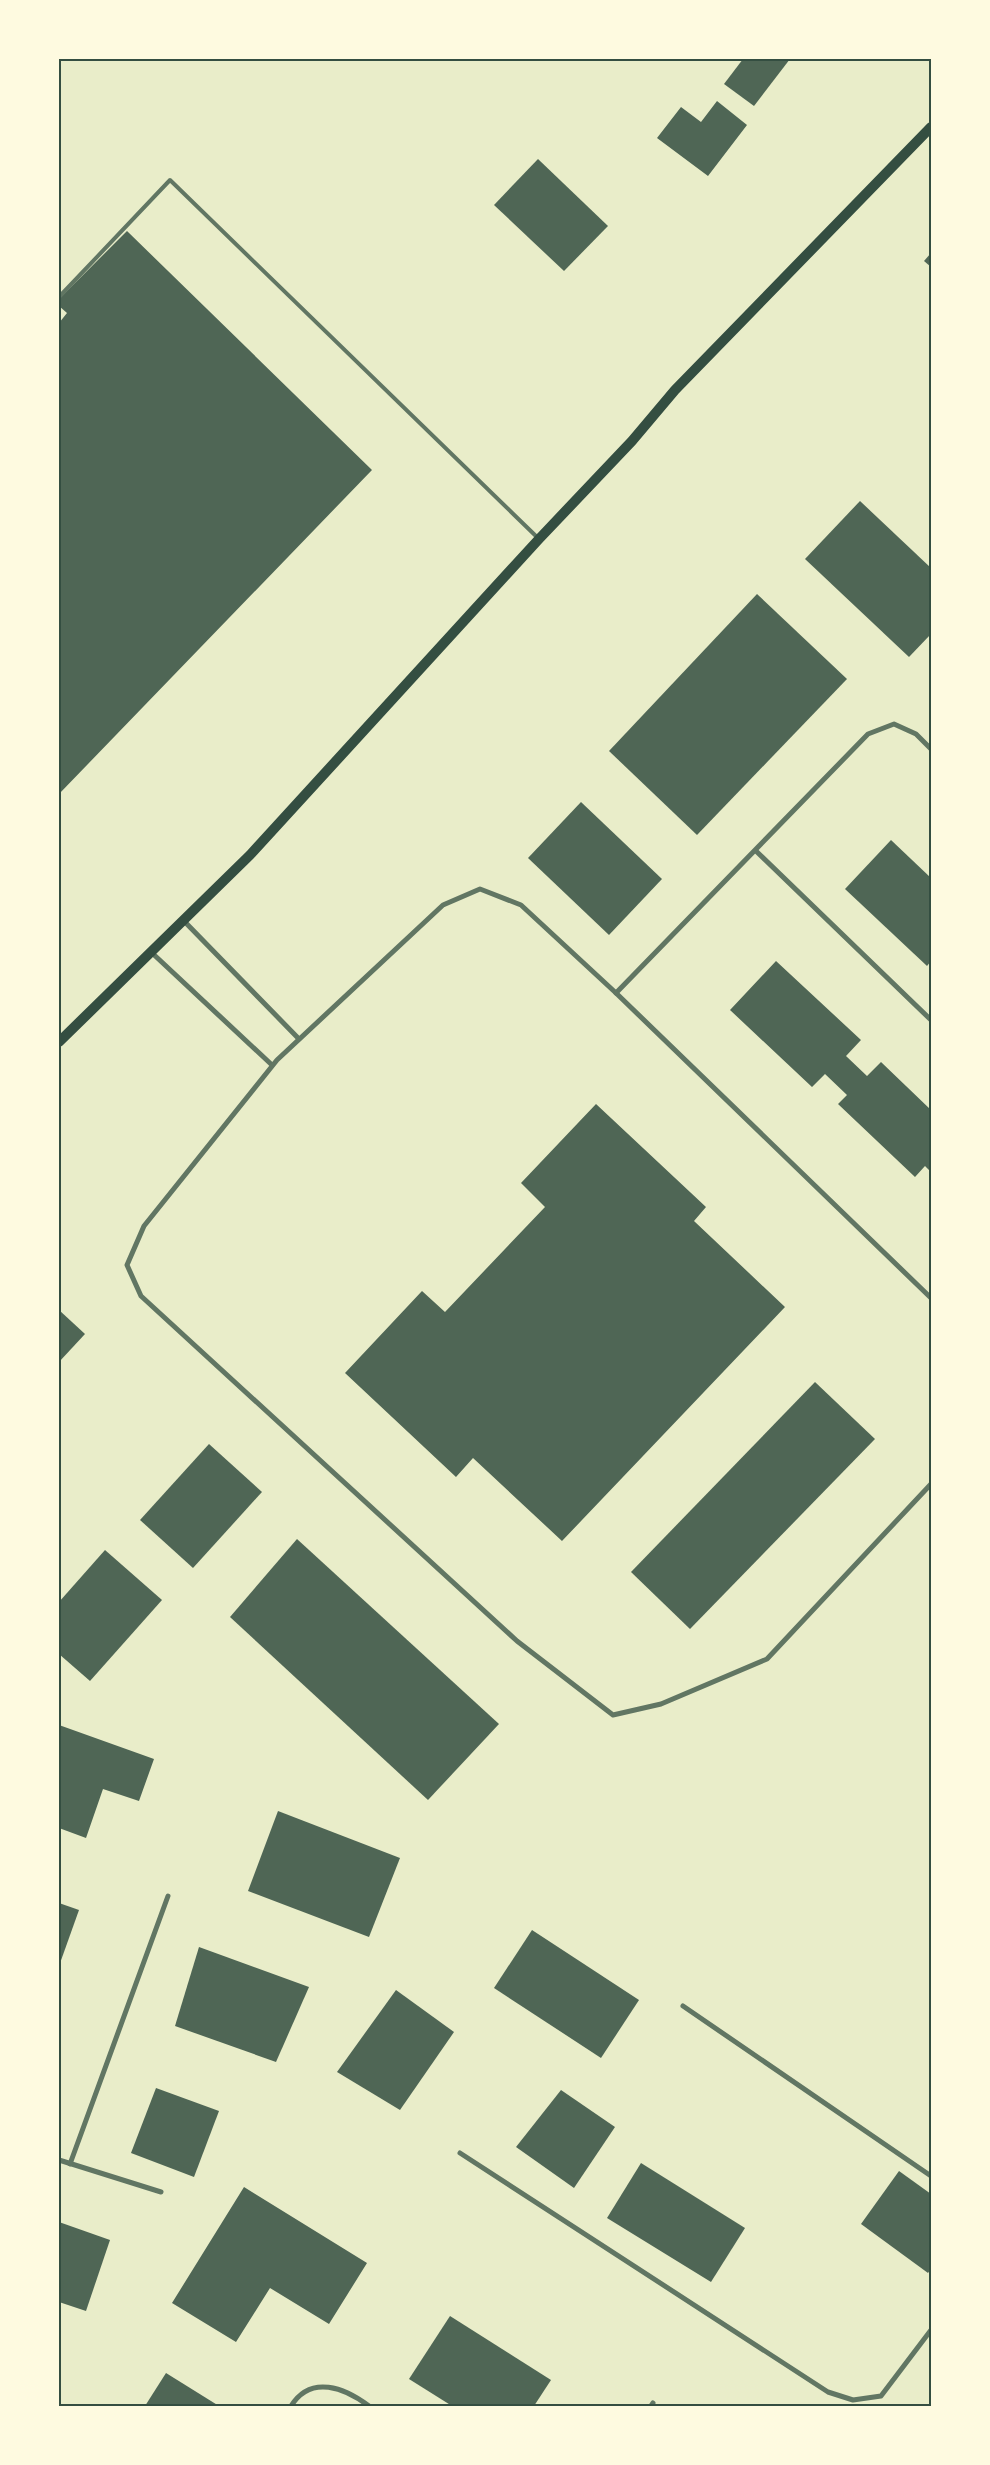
<svg xmlns="http://www.w3.org/2000/svg" width="990" height="2465" font-family="Lora,serif">
<style>
.building{fill:#4f6655}
.lines{fill:none;stroke-linecap:round;stroke-linejoin:round}
.service{stroke:#617663;stroke-width:4}
.minor{stroke:#617663;stroke-width:5}
.secondary{stroke:#344e41;stroke-width:10}
.neatline{fill:none;stroke:#344e41;stroke-width:2}
</style>
<rect width="100%" height="100%" fill="#e9edc9"/>
<g class="building">
<path d="M743 59H790L754 106 724 84Z"/>
<path d="M717 101 747 125 708 176 657 138 681 107 701 122Z"/>
<path d="M538 159 608 226 564 271 494 205Z"/>
<path d="M127 231 372 470 59 794V323L67 313 59 306V299Z"/>
<path d="M931 253V267L924 261Z"/>
<path d="M860 501 931 568V634L909 657 805 559Z"/>
<path d="M757 594 847 679 697 835 609 751Z"/>
<path d="M581 802 662 879 609 935 528 858Z"/>
<path d="M891 840 931 878V961L927 966 845 889Z"/>
<path d="M776 961 861 1040 846 1056 867 1076 881 1062 931 1110V1172L925 1166 915 1177 838 1104 847 1095 825 1074 812 1087 730 1010Z"/>
<path d="M596 1104 706 1207 694 1221 785 1307 562 1541 473 1458 456 1477 345 1373 422 1291 445 1312 545 1207 521 1183Z"/>
<path d="M59 1310 85 1334 59 1362Z"/>
<path d="M815 1382 875 1439 690 1629 631 1572Z"/>
<path d="M209 1444 262 1492 193 1568 140 1520Z"/>
<path d="M297 1539 499 1724 428 1800 230 1617Z"/>
<path d="M105 1550 162 1600 90 1681 59 1654V1602Z"/>
<path d="M59 1725 154 1759 139 1801 103 1789 86 1838 59 1828Z"/>
<path d="M278 1811 400 1858 369 1937 248 1891Z"/>
<path d="M59 1903 79 1910 59 1966Z"/>
<path d="M532 1930 639 2000 601 2058 494 1988Z"/>
<path d="M199 1947 309 1987 276 2062 175 2026Z"/>
<path d="M396 1990 454 2032 400 2110 337 2072Z"/>
<path d="M156 2088 219 2111 194 2177 131 2153Z"/>
<path d="M561 2090 615 2127 574 2188 516 2147Z"/>
<path d="M641 2163 745 2228 711 2282 607 2218Z"/>
<path d="M899 2171 931 2194V2269L928 2273 861 2224Z"/>
<path d="M244 2187 367 2263 329 2324 270 2288 236 2342 172 2303Z"/>
<path d="M59 2222 110 2240 86 2311 59 2302Z"/>
<path d="M450 2316 551 2380 534 2406H452L409 2379Z"/>
<path d="M166 2373 219 2406H145Z"/>
</g>
<g class="lines">
<path class="service" d="M59 297 170 180 539 539"/>
<g class="minor">
<path d="M756 851 931 1020"/>
<path d="M183 920 299 1039"/>
<path d="M151 952 272 1065"/>
<path d="M616 993 868 734 894 724 916 734 931 749"/>
<path d="M931 1298 616 993 521 905 480 889 443 905 277 1060 144 1226 127 1265 141 1296 517 1641 613 1715 661 1704 767 1659 931 1484"/>
<path d="M683 2006 931 2176"/>
<path d="M460 2153 828 2392 853 2400 881 2396 931 2330"/>
<path d="M59 2160 161 2192"/>
<path d="M70 2164 168 1896"/>
<path d="M291 2406C311 2374 345 2388 369 2406"/>
<path d="M651 2406 653 2403"/>
</g>
<path class="secondary" d="M59 1042 250 855 539 539 632 441 675 390 931 127"/>
</g>
<rect width="990" height="2465" fill="none" stroke="#fefae0" stroke-width="120"/>
<rect x="60" y="60" width="870" height="2345" class="neatline"/>
</svg>
